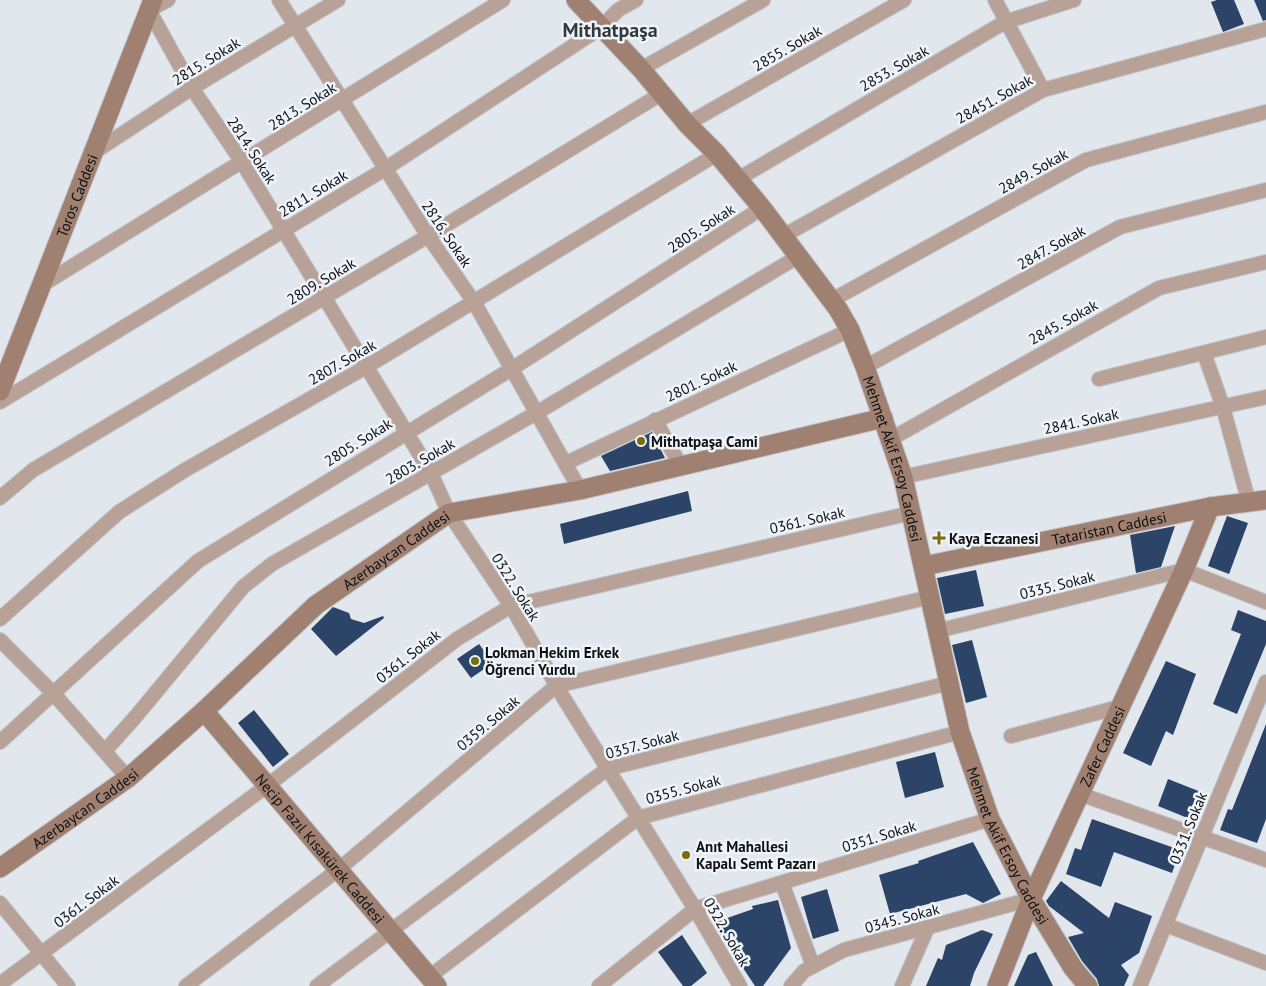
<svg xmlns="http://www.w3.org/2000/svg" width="1266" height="986" font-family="'PT Sans',sans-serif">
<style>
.building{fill:#2b4467}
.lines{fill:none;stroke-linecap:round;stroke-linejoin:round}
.street-casing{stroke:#c0c4ca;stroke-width:16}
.secondary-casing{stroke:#c0c4ca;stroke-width:21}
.street{stroke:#b8a297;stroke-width:14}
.secondary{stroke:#a08071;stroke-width:19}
.poi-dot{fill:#796d0a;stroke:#eff4fa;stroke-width:2}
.labels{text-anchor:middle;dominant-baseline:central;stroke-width:5;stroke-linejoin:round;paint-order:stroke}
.street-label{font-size:15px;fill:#0e1012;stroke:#eff4fa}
.poi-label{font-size:15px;font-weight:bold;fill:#0e1012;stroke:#eff4fa;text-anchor:start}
.district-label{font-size:20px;font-weight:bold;fill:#35393e;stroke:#eff4fa}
</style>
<rect width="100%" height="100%" fill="#e2e6ed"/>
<g class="building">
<path d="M1217 0H1234L1244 24 1223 32 1211 2Z"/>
<path d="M1254 0H1266V20L1263 21Z"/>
<path d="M652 432 665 458 610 471 601 456Z"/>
<path d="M688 491 692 511 564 544 560 524Z"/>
<path d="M1227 516 1248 523 1229 574 1208 566Z"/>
<path d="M1175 526 1161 567 1136 573 1130 535Z"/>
<path d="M976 570 984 606 945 614 937 578Z"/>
<path d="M333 607 349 613 351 619 364 623 383 616 384 618 336 656 311 629Z"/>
<path d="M1238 610 1266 621V644L1237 714 1213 704 1241 634 1231 630Z"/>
<path d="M972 640 987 697 966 703 952 645Z"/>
<path d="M479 644 493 663 471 678 457 659Z"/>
<path d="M1166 661 1196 674 1173 735 1166 731 1151 766 1123 753Z"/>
<path d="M254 710 289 754 273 767 238 723Z"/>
<path d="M1266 724V819L1257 843 1220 830 1228 809 1232 810Z"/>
<path d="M935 752 944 787 905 798 896 762Z"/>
<path d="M1168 779 1206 794 1195 821 1158 806Z"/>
<path d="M1092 819 1180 850 1172 873 1114 852 1101 887 1066 874 1075 848 1081 850Z"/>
<path d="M973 842 1001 894 983 903 966 894 890 914 879 875 919 863 918 861Z"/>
<path d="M1061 881 1109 918 1115 902 1152 916 1139 953 1121 965 1129 975 1124 986H1099L1097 979 1082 961 1068 937 1084 933 1049 906 1046 901Z"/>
<path d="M827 889 839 931 813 939 801 897Z"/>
<path d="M778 900 791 948 763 986H755L713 923 753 909 752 906Z"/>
<path d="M982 930 993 934 974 973 970 986H926L938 958 942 960 946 945Z"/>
<path d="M682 935 707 973 691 986H683L658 952Z"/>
<path d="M1036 952 1053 986H1014L1028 955Z"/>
</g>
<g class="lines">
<g class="street-casing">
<g id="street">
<path d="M168 0 149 10 192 88 242 162 431 473 449 513 511 606 563 697 695 909 740 986"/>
<path d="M279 0 428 236 474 302 580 490"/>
<path d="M995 0 1043 90"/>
<path d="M641 69 763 0"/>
<path d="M687 124 904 0"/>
<path d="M93 153 192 88 338 0"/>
<path d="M738 179 1005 22 1074 0"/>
<path d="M785 235 1043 90 1266 29"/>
<path d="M42 285 503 0"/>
<path d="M832 300 1086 160 1266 112"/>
<path d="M1204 353 1223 407 1249 503"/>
<path d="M865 367 1120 227 1266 190"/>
<path d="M1099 379 1266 337"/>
<path d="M0 402 385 169 602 27 618 10 636 0"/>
<path d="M655 420 682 468"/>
<path d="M889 440 1159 288 1266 262"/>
<path d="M566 463 850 330"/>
<path d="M903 477 1266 397"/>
<path d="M0 498 33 470 428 236 661 94"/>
<path d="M0 619 119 512 185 470 366 367 717 154"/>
<path d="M937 631 1184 570 1266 602"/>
<path d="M0 640 53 693 128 778"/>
<path d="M1011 736 1119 707"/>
<path d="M0 742 198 561 513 368 762 208"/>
<path d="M105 751 137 715 243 587 272 564 538 412 799 256"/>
<path d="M1080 794 1266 860"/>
<path d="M782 883 813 966"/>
<path d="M0 903 68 986"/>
<path d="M1166 925 1266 963"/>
<path d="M429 977 638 818 960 732"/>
<path d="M0 984 268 785 457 639 511 606 911 513"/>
<path d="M186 986 339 869 556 686 930 597"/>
<path d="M317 986 607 769 949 683"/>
<path d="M599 986 695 909 990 819"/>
<path d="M791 986 804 971 844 950 1031 899"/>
<path d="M902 986 927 929"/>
<path d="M1140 986 1266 682"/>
</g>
</g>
<g class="secondary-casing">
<g id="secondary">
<path id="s1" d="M576 0 641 69 687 124 717 154 762 208 838 309 850 330 865 367 903 477 960 732 990 819 1031 899 1073 968 1088 986"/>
<path id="s2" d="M0 391 153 0"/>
<path id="s3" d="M924 566 1210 507 1266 500"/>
<path id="s4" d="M204 711 437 986"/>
<path id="s5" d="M0 868 128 778 204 711 316 605 449 513 580 490 883 418"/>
<path id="s6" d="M997 986 1031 899 1184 570 1210 507"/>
</g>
</g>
<use href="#street" class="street"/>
<use href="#secondary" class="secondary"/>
</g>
<g class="poi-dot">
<circle cx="641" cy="441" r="5"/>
<path d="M936.5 530.5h5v5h5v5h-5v5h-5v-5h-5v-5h5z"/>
<circle cx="475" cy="661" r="5"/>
<circle cx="686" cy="855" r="5"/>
</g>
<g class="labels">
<g class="street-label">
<text transform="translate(787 48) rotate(-30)">2855. Sokak</text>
<text transform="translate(206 61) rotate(-32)">2815. Sokak</text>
<text transform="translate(894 68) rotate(-30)">2853. Sokak</text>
<text transform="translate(994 99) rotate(-29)">28451. Sokak</text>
<text transform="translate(302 106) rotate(-32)">2813. Sokak</text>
<text transform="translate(252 150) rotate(57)">2814. Sokak</text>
<text transform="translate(1033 171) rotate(-29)">2849. Sokak</text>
<text transform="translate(313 193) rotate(-31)">2811. Sokak</text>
<text stroke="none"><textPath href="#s2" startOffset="210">Toros Caddesi</textPath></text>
<text transform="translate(701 228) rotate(-33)">2805. Sokak</text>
<text transform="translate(447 234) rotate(56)">2816. Sokak</text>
<text transform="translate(1051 247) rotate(-29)">2847. Sokak</text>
<text transform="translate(321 281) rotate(-31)">2809. Sokak</text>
<text transform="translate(1063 322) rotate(-29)">2845. Sokak</text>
<text transform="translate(342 362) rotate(-30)">2807. Sokak</text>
<text transform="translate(701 381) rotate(-25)">2801. Sokak</text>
<text transform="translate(1081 421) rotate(-12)">2841. Sokak</text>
<text transform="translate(358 442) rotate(-32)">2805. Sokak</text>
<text stroke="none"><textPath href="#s1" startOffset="566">Mehmet Akif Ersoy Caddesi</textPath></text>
<text transform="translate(420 461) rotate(-30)">2803. Sokak</text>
<text transform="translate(807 520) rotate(-13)">0361. Sokak</text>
<text stroke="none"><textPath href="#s3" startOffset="189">Tataristan Caddesi</textPath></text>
<text stroke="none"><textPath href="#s5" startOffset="509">Azerbaycan Caddesi</textPath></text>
<text transform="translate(1057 585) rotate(-14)">0335. Sokak</text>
<text transform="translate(516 587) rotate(58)">0322. Sokak</text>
<text transform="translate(408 656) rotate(-38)">0361. Sokak</text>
<text transform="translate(488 723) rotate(-40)">0359. Sokak</text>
<text transform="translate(642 744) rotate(-15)">0357. Sokak</text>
<text stroke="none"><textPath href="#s6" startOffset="262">Zafer Caddesi</textPath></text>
<text transform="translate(683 789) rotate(-15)">0355. Sokak</text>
<text stroke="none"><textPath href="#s5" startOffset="104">Azerbaycan Caddesi</textPath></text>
<text transform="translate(1188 828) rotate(-68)">0331. Sokak</text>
<text transform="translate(879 836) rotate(-17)">0351. Sokak</text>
<text stroke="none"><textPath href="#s1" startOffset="971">Mehmet Akif Ersoy Caddesi</textPath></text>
<text stroke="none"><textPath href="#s4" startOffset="180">Necip Fazıl Kısakürek Caddesi</textPath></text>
<text transform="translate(86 901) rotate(-37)">0361. Sokak</text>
<text transform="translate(902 918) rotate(-15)">0345. Sokak</text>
<text transform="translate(727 932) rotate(60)">0322. Sokak</text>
</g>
<g class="poi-label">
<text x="651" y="441">Mithatpaşa Cami</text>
<text x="949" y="538">Kaya Eczanesi</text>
<text x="485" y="652">Lokman Hekim Erkek<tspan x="485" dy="17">Öğrenci Yurdu</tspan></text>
<text x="696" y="846">Anıt Mahallesi<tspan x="696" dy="17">Kapalı Semt Pazarı</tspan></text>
</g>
<g class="district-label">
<text x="610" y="30">Mithatpaşa</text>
</g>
</g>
</svg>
